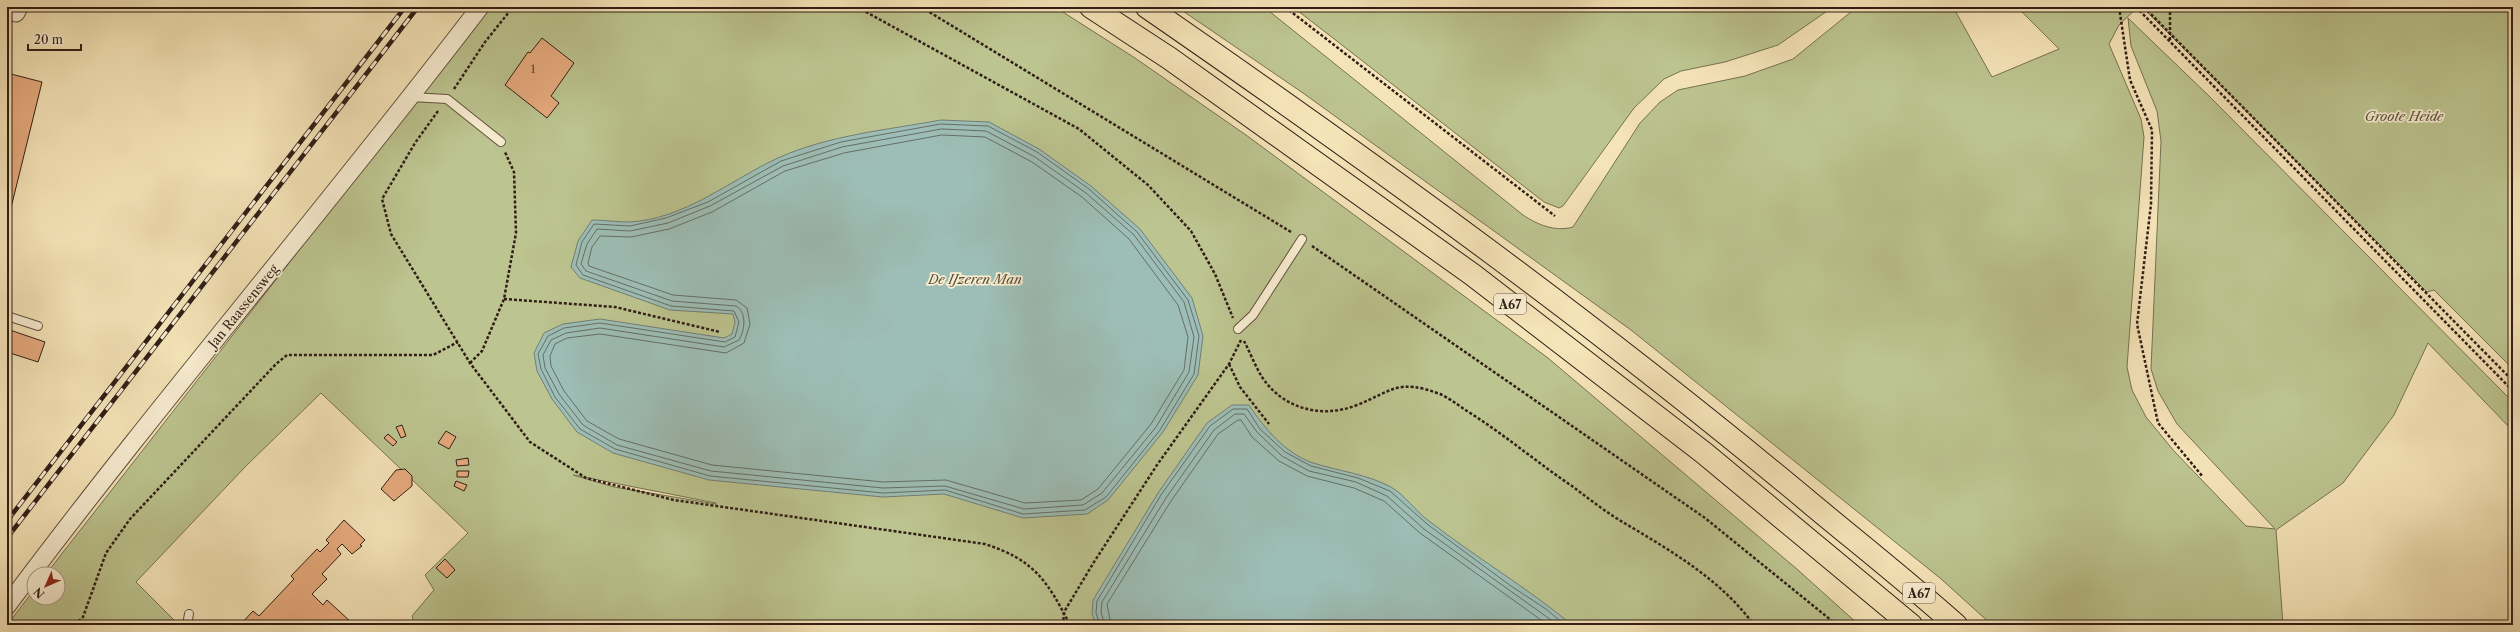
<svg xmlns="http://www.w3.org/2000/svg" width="2520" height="632" font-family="'Libre Caslon Text',serif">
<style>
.green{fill:#bcc48f;stroke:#767152;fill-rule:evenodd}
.water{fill:#9dbeb6;stroke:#717e76}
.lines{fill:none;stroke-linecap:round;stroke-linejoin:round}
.shore{stroke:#666e66;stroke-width:1}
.building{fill:#e7ab7e;stroke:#301e16}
.service-casing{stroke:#61503e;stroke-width:10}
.minor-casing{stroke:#61503e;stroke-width:19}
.motorway-casing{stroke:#301e16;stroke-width:24}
.path{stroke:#301e16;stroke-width:2.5;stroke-dasharray:3 2;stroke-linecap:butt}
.service{stroke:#f8edd1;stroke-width:8}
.minor{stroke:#f8edd1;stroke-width:17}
.motorway{stroke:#f5e4b8;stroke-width:22}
.rail-casing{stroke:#301e16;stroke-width:4.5}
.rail{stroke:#f8edd1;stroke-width:3;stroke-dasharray:9;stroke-linecap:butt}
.labels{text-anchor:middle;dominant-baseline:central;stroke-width:3.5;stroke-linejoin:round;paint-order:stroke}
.number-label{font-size:11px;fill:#5e4130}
.shield{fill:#f8edd1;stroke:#6c5c4e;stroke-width:1}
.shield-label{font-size:12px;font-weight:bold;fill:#301e16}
.park-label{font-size:13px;font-style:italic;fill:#5a503a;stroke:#f8edd1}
.street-label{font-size:13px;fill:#301e16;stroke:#f8edd1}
</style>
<rect width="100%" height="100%" fill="#f5e4b8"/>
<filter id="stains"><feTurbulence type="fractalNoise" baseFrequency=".005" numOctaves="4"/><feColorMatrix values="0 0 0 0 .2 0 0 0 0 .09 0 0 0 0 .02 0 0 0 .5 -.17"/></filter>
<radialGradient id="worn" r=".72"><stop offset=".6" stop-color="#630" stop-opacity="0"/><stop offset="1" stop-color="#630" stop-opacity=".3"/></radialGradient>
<g class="green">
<path d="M489 7H1055L1135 58 1246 135 1548 358 1798 570 1859 625H410L414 623 412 616 434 590 425 575 468 533 321 393 246 466 136 582 179 625H7L34 590V598H58V574H46ZM573 475 716 503V504L614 487Z"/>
<path d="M1177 7H1264L1523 215C1538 225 1555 232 1573 227L1640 123 1660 102 1678 90 1745 76 1793 59 1857 7H1953L1992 77 2059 49 2017 7H2138L2119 25 2109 44 2141 119 2144 137 2127 367 2132 390 2146 417 2174 451 2246 526 2275 529 2177 424 2158 391 2151 369 2161 141 2157 111 2131 46 2128 18 2209 96 2513 402V431L2428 343 2394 415 2343 483 2276 530 2283 625H1992L1940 578 1631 330 1303 93Z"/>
<path d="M1293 7H1833L1778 45 1725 62 1681 71 1664 79 1634 108 1563 206 1559 208 1544 202Z"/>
<path d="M2142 7H2513V369L2434 290 2427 292Z"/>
</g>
<g class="water">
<path d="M941 120 989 122 1039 149 1091 186 1140 229 1192 298 1203 336 1198 375 1163 432 1108 500 1087 514 1023 518 944 494 883 497 709 480 613 453 577 432 552 399 537 371 534 353 544 333 563 324 600 319 724 338 732 334 735 322 733 314 670 310 580 278 571 267 578 241 592 220C604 220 616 222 628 222 684 220 730 180 778 158 829 135 887 130 941 120Z"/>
<path d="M1232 405H1249C1265 429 1285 453 1313 463 1339 471 1366 474 1391 487 1405 495 1416 512 1429 521 1475 557 1528 588 1572 625H1096L1092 614 1093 600 1158 493 1207 423Z"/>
</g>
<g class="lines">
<g class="shore">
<path d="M941 124 988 126 1037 152 1089 189 1137 232 1188 300 1199 336 1194 374 1160 430 1106 497 1085 510 1023 514 945 490 883 493 710 476 615 449 580 429 555 397 541 369 538 354 548 336 564 328 600 323 725 342 735 337 739 322 734 311 671 306 583 275 576 265 582 242 594 224 630 226 666 218 708 202 781 161 841 142Z"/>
<path d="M942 129 986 131 1035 157 1086 193 1134 235 1184 302 1194 337 1189 372 1156 427 1102 493 1083 505 1024 509 945 486 883 488 711 471 617 445 583 425 559 394 545 368 543 355 551 340 566 333 600 328 724 347 739 340C745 330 747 312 736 306L672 301 586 271 581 264 587 244 597 229 630 231 668 223 710 206 783 166 842 147Z"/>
<path d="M942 135 985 137 1032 162 1082 197 1129 239 1178 305 1188 337 1184 370 1151 424 1098 489 1081 500 1025 503 946 480 883 482 712 465 619 439 587 421 564 391 551 366 550 356 555 344 567 338 600 334 726 353 744 343 750 324 747 308 736 300 673 295 589 266 588 263 592 247 600 236 631 237 669 229 712 212 785 171 844 153Z"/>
<path d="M1100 625 1096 613 1097 601 1161 495 1210 426 1233 409H1247L1260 429 1285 452 1311 466 1358 478 1390 491 1427 524 1511 586 1546 609 1565 625"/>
<path d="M1105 625 1101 612 1102 602 1166 498 1214 430 1235 414H1244L1257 432 1282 456 1309 471 1356 482 1387 496 1424 529 1558 625"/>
<path d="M1111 625 1107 604 1171 501 1218 434 1238 420H1241L1252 437 1279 461 1307 476 1354 488 1384 501 1420 533 1548 625"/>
</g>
</g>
<g class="building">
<path d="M542 38 574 63 551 96 559 103 547 118 505 85 528 52 530 53Z"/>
<path d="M7 73 42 82 7 224Z"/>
<path d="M7 329 45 342 38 362 7 352Z"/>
<path d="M402 425 406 436 401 438 396 427Z"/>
<path d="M446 431 456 437 449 449 438 443Z"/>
<path d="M388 434 397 442 393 446 384 438Z"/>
<path d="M468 458 469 465 457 466 456 460Z"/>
<path d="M405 469 412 476V486L394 501 381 489 396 470Z"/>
<path d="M457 471H469L468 477H457Z"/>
<path d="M456 481 467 485 464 491 454 486Z"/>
<path d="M344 520 365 540 360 545 362 546 352 554 342 544 337 549 341 554 322 574 327 579 312 594 323 605 327 600 351 622V625H240L253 611 259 616 294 579 291 576 317 549 320 552 329 543 326 540Z"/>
<path d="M445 559 455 570 447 578 436 568Z"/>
</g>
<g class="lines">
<g class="service-casing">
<g id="service">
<path d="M411 97 447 99 501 142"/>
<path d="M7 316 38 326"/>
<path d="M1238 329 1253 315 1302 239"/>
<path d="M187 625 189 614"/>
</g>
</g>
<g class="minor-casing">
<g id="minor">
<path d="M16 13 19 7"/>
<path d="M7 606C159 402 326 209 480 7"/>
</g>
</g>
<g class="motorway-casing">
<g id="motorway">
<path d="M1091 7 1169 58 1473 275 1704 453 1911 625"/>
<path d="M1147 7C1376 165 1601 328 1815 507 1862 546 1910 584 1956 625"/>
</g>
</g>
<g class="path">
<path d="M857 7 1079 129 1148 185 1191 231 1215 274 1233 318"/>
<path d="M921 7 1291 232"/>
<path d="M1285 7 1555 216"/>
<path d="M2119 7 2130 80 2152 130 2151 204 2137 324 2158 423 2203 477"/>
<path d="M2136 7 2513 391"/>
<path d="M2144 7 2513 381"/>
<path d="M2170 40V7"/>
<path d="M454 89 485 42 513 7"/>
<path d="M438 111 415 143 382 199 391 234 470 363 530 442 586 478 674 500 985 544C1034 560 1047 580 1070 625"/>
<path d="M1312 246 1705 518 1837 625"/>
<path d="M504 299 615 307 720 332"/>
<path d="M1244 341C1250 352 1255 366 1262 377 1283 409 1322 419 1357 405 1393 391 1397 378 1440 394 1449 398 1458 405 1467 411 1504 434 1536 462 1572 486 1589 499 1607 513 1626 524 1673 552 1721 580 1754 625"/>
<path d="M470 363 482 351 504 299 516 233 514 172 505 152"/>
<path d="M1229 364 1240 387 1269 424"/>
<path d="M75 625 83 617 106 553 130 519 276 364 287 355H433L458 342"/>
<path d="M1063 625 1064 612 1094 562 1157 465 1229 364 1241 340"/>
</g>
<use href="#service" class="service"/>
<use href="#minor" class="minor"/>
<use href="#motorway" class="motorway"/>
<g class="rail-casing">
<g id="rail">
<path d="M7 521 405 7"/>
<path d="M7 538 418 7"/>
</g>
</g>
<use href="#rail" class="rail"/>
</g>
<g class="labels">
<g class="number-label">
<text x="533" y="69">1</text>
</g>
<g class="shield">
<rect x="1494" y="294" width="32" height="20" rx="3"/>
<rect x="1903" y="583" width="32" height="20" rx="3"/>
</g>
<g class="shield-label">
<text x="1510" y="304">A67</text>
<text x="1919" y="593">A67</text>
</g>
<g class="park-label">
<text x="2404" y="116">Groote Heide</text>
<text x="975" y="279">De IJzeren Man</text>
</g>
<g class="street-label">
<text transform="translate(243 306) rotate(-51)">Jan Raassensweg</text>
</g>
</g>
<rect width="2520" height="632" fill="none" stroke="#f5e4b8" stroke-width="24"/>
<rect x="8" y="8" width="2504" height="616" fill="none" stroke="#301e16" stroke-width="2"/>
<rect x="12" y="12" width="2496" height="608" fill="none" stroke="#301e16"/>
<g transform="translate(46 586) rotate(225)"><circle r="19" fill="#f8edd1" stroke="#a89a86"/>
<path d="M0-3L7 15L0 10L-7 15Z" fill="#8f2418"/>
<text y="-6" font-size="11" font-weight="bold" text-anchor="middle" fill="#301e16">N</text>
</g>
<path d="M28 44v6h53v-6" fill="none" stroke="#301e16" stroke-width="2"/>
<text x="34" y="44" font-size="12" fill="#301e16" stroke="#f8edd1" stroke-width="3" paint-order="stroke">20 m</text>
<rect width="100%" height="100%" filter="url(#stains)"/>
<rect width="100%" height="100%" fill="url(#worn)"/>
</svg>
